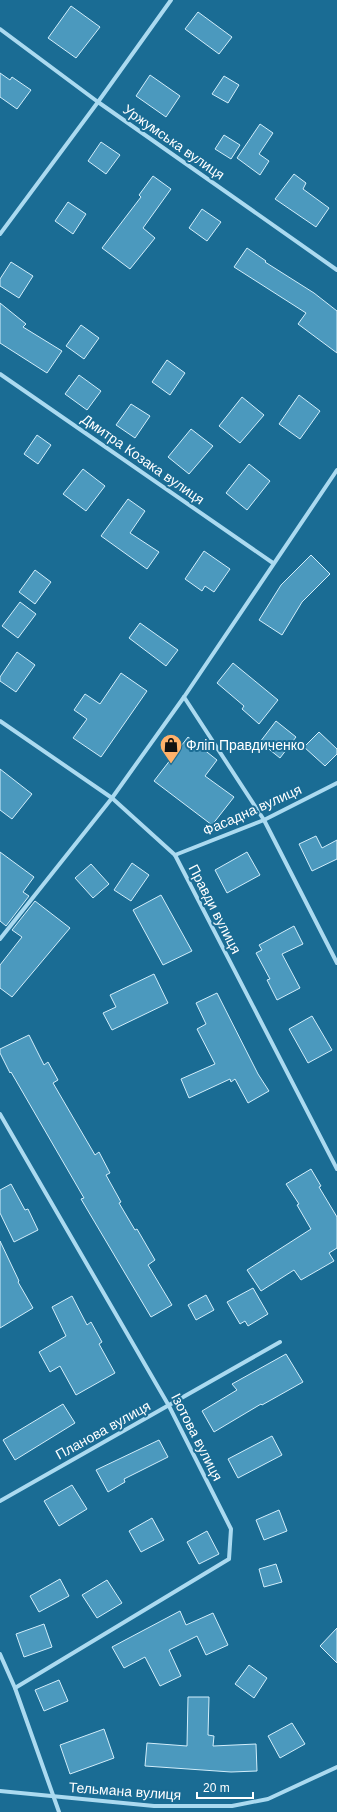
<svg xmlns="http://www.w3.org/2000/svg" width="337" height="1812" font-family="Helvetica,sans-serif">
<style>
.building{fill:#4b99be;stroke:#d2eefb}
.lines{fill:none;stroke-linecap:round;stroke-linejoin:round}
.minor{stroke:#abdaf0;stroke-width:4}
.labels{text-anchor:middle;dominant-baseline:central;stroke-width:4;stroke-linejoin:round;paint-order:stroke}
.street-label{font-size:14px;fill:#fff;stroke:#1a6c94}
.poi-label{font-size:14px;fill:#fff;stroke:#1a6c94;text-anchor:start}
</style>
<rect width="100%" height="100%" fill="#1a6c94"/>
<g class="building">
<path d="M71 6 100 27 76 58 48 38Z"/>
<path d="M198 12 232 37 219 54 185 29Z"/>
<path d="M0 73 10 80 12 77 31 90 17 109 0 97Z"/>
<path d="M150 75 180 96 166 117 136 96Z"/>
<path d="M224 76 239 85 228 103 212 94Z"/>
<path d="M260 124 273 133 259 154 269 161 260 175 237 158Z"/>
<path d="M224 135 240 145 231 159 215 149Z"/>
<path d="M101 142 120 155 106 174 88 161Z"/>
<path d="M294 174 306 183 303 189 329 208 316 227 275 199Z"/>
<path d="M153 176 171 189 143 228 155 238 130 269 102 248 141 197 139 195Z"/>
<path d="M68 202 86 214 73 234 55 221Z"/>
<path d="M202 209 221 222 207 241 189 228Z"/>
<path d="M247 248 266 261 265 262 314 293 337 311V353L298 324 306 313 234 267Z"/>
<path d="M11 262 33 276 19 298 0 286V279Z"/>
<path d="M0 303 26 324 23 327 62 351 47 373 0 343Z"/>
<path d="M81 325 99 338 84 359 66 346Z"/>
<path d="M167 360 185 373 170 395 152 382Z"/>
<path d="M79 375 101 391 87 410 65 394Z"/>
<path d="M299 395 320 411 300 439 279 424Z"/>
<path d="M242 397 264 415 240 443 219 426Z"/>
<path d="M131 404 150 416 135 438 116 425Z"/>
<path d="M191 429 213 446 189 474 168 457Z"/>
<path d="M37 435 51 445 38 464 24 454Z"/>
<path d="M249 464 270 481 247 510 226 493Z"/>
<path d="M83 469 105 486 86 511 63 494Z"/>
<path d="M128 499 145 511 130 533 159 552 147 569 101 536Z"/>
<path d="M204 551 230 569 214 592 205 586 202 591 185 579Z"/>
<path d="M311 555 330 574 302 602 282 635 259 620 281 585Z"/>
<path d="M35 570 51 582 35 604 19 592Z"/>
<path d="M20 602 36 614 18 638 2 626Z"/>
<path d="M140 623 178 650 166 666 129 638Z"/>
<path d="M17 652 35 665 16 692 0 681V677Z"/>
<path d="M233 663 278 700 259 724 242 709 244 706 217 683Z"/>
<path d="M121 673 147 691 101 757 73 738 87 719 74 710 85 694 100 704Z"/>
<path d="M276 721 296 737 280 758 260 742Z"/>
<path d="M319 732 337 749V754L325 766 304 747Z"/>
<path d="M188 737 217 760 205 776 234 797 212 825 154 781Z"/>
<path d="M0 769 32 794 12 819 0 810Z"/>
<path d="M316 836 322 848 337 840V859L312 871 299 844Z"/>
<path d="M0 852 34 877 23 892 29 896 6 926 0 921Z"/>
<path d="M247 852 260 875 227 893 215 870Z"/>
<path d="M132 863 149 875 131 901 114 890Z"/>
<path d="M91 864 109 884 93 898 75 878Z"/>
<path d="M161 895 192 951 163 965 133 910Z"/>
<path d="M35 901 70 928 12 997 0 988V965L22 937 12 930Z"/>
<path d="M294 926 303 944 282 954 300 988 277 1000 267 980 270 979 256 953 262 950 259 945Z"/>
<path d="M154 974 168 1003 112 1030 103 1013 116 1007 110 995Z"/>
<path d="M217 993 258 1074 269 1091 248 1103 235 1079 231 1082 230 1079 189 1098 181 1079 215 1064 197 1029 206 1024 196 1003Z"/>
<path d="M312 1016 332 1050 308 1063 289 1029Z"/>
<path d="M29 1035 44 1065 48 1062 58 1080 53 1083 95 1155 99 1152 110 1173 106 1175 121 1202 119 1203 135 1230 137 1229 155 1260 148 1265 172 1305 151 1317 81 1199 84 1198 11 1072 10 1073 0 1053V1049Z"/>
<path d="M311 1169 321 1186 319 1187 337 1217V1248L329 1253 334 1261 301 1280 294 1270 261 1291 247 1270 311 1229 297 1205 299 1204 286 1184Z"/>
<path d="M11 1184 25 1210 28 1209 38 1230 14 1242 0 1213V1190Z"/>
<path d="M0 1241 19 1281 18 1282 33 1308 0 1328Z"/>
<path d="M253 1288 268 1314 248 1326 245 1321 240 1324 227 1302Z"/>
<path d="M206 1295 214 1310 196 1320 188 1305Z"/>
<path d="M72 1296 87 1325 91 1322 102 1342 99 1344 115 1373 76 1395 60 1366 50 1372 39 1352 66 1336 52 1307Z"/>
<path d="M286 1354 303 1382 262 1405 261 1404 214 1432 202 1411 237 1390 232 1384Z"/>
<path d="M63 1404 75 1423 15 1460 3 1440Z"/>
<path d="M272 1436 282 1455 238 1478 228 1459Z"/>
<path d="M159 1440 168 1457 124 1479 125 1482 108 1492 96 1470Z"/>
<path d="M72 1485 87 1509 59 1526 44 1501Z"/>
<path d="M279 1510 287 1531 264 1540 256 1520Z"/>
<path d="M152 1518 164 1540 141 1552 129 1531Z"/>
<path d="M207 1531 219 1554 199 1564 187 1542Z"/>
<path d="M276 1564 282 1582 264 1587 259 1569Z"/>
<path d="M60 1579 69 1596 39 1612 30 1596Z"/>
<path d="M107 1580 122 1603 97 1618 82 1595Z"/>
<path d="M180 1611 186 1625 213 1613 228 1645 206 1655 197 1636 169 1650 181 1676 160 1686 145 1657 124 1668 112 1647Z"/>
<path d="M44 1624 52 1647 24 1657 16 1634Z"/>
<path d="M337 1628V1663L320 1646Z"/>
<path d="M249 1665 267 1678 254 1698 235 1684Z"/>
<path d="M59 1680 68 1701 44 1711 35 1690Z"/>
<path d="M188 1697H209L208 1735 214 1736 213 1746 256 1744 257 1771 231 1772 145 1766 147 1743 187 1746Z"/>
<path d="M292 1723 305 1744 280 1758 268 1736Z"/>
<path d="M104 1729 114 1758 70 1774 60 1745Z"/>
</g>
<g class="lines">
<g class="minor">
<path d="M0 29 98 102 337 270"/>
<path d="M0 234 98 102 171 0"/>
<path d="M0 374 273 563"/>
<path d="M184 697 264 820 337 963"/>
<path d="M0 721 112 798 175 855 337 1169"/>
<path d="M175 855 264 820 337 783"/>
<path d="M0 939 112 798 184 697 337 470"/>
<path d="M0 1114 169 1406 231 1529 229 1559 15 1688"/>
<path d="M0 1501 280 1342"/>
<path d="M0 1654 15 1688 59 1812"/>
<path d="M0 1791 154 1806H232L268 1799 337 1767"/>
</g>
</g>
<defs>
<g id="shop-pin" transform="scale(1.15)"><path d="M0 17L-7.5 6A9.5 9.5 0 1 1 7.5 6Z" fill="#ffb16a" stroke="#1a6c94"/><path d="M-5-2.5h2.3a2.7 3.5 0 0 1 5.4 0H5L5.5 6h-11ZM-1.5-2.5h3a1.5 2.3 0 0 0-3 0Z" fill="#111"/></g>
</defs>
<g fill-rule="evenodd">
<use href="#shop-pin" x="171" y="745"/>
</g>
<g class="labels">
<g class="street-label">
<text transform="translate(174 142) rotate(35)">Уржумська вулиця</text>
<text transform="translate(143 459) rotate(35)">Дмитра Козака вулиця</text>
<text transform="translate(252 810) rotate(-24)">Фасадна вулиця</text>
<text transform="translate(215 909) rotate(63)">Правди вулиця</text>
<text transform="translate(103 1430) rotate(-29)">Планова вулиця</text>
<text transform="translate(197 1437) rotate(63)">Ізотова вулиця</text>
<text transform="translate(125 1791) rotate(4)">Тельмана вулиця</text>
</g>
<g class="poi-label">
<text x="186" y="745">Фліп Правдиченко</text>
</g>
</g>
<path d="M197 1792v6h56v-6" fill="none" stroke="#ffffff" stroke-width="2"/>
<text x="203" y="1792" font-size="12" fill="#ffffff" stroke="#1a6c94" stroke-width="3" paint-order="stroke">20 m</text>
</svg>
